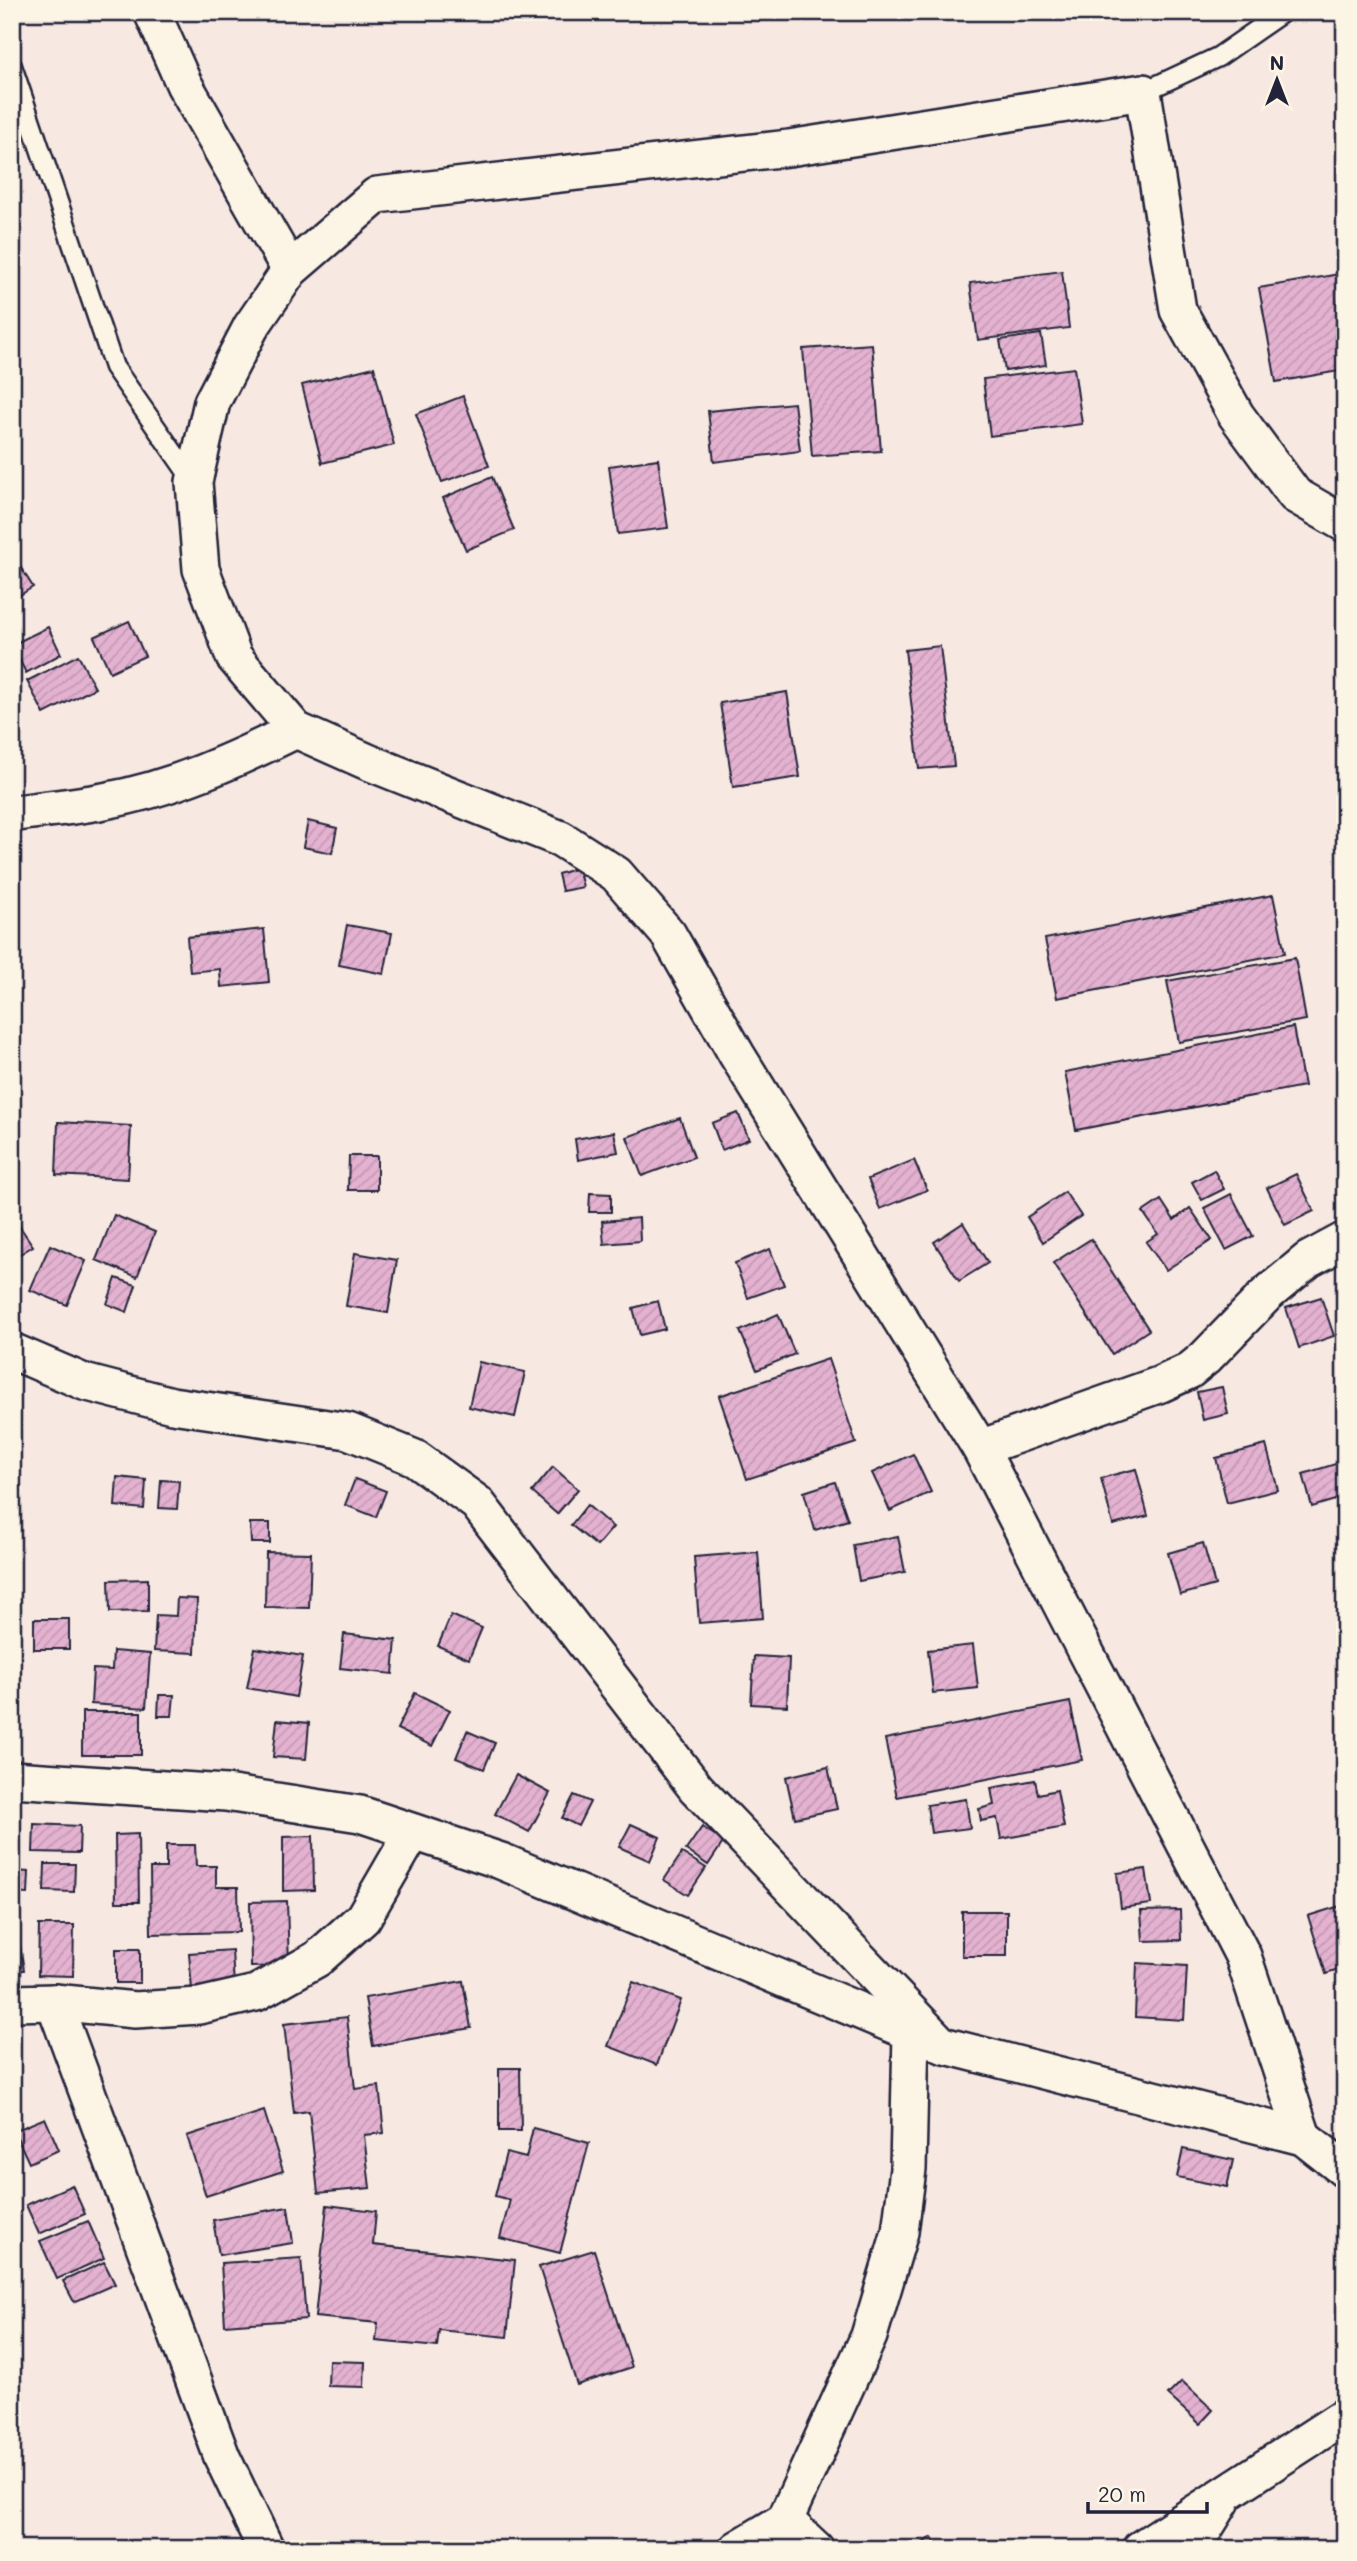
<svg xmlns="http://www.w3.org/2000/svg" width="1357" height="2561" font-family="Mali,sans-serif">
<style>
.building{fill:url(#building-hatch);stroke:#22223b;stroke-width:2}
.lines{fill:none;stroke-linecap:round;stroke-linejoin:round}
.lane-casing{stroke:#22223b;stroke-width:23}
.street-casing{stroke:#22223b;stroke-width:40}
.lane{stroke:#fcf5e5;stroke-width:18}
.street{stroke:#fcf5e5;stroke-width:35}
</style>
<defs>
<pattern id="building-hatch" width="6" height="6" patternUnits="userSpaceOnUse" patternTransform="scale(1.75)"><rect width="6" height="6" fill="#e4b2d0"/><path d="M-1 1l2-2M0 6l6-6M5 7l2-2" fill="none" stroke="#c399b4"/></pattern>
</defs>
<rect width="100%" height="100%" fill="#f7e8e1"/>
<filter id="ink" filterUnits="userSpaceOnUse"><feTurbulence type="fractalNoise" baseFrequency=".0143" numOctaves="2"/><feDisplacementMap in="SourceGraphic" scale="14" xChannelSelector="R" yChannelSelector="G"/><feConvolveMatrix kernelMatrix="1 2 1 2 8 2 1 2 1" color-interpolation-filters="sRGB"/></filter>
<g filter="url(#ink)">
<g class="building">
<path d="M1062 271 1069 328 978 340 970 283Z"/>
<path d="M1345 273V370L1276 382 1259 288Z"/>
<path d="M1041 334 1046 365 1005 371 1000 340Z"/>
<path d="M872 344 881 451 812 456 803 349Z"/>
<path d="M374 367 394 445 322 463 302 385Z"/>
<path d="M1074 368 1082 424 990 436 983 379Z"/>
<path d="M463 396 489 466 442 482 416 414Z"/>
<path d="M794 403 800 451 714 462 708 411Z"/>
<path d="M658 459 668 528 618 534 609 466Z"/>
<path d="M492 477 514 530 466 550 443 498Z"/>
<path d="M14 557 33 587 12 600V558Z"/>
<path d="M129 621 145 656 110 672 94 637Z"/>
<path d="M48 627 61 654 26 673 12 645Z"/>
<path d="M940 646 954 766 919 769 905 650Z"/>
<path d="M78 655 95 688 44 714 27 681Z"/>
<path d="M787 692 800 777 733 787 720 703Z"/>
<path d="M308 821 337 828 332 853 303 847Z"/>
<path d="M578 868 583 887 562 891 558 874Z"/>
<path d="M1273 895 1285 953 1057 998 1045 939Z"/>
<path d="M347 925 392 933 384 974 339 965Z"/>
<path d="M264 929 269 982 221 987 220 969 190 972 187 937Z"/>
<path d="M1295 958 1306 1020 1179 1042 1167 981Z"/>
<path d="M1293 1027 1304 1086 1076 1130 1065 1072Z"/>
<path d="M738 1113 749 1139 722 1150 712 1123Z"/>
<path d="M680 1118 694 1157 642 1176 627 1137Z"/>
<path d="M58 1122 131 1126 128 1179 56 1175Z"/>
<path d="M614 1132 618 1152 578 1160 575 1139Z"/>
<path d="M349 1156H377V1190H348Z"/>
<path d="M914 1160 927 1190 880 1209 868 1179Z"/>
<path d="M1214 1170 1224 1189 1202 1200 1192 1182Z"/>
<path d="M1296 1174 1314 1211 1285 1225 1267 1188Z"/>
<path d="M1065 1192 1081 1216 1043 1242 1027 1217Z"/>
<path d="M590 1193 611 1194V1212H589Z"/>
<path d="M1231 1194 1253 1236 1226 1250 1204 1208Z"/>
<path d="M1161 1200 1174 1220 1190 1208 1212 1240 1166 1270 1146 1242 1158 1234 1143 1212Z"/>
<path d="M12 1215 33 1246 12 1259Z"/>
<path d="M114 1215 155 1232 137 1277 96 1260Z"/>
<path d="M639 1218 640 1241 604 1244 602 1221Z"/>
<path d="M963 1223 988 1263 959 1281 934 1242Z"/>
<path d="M1091 1239 1149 1330 1112 1354 1053 1263Z"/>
<path d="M50 1245 86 1261 67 1305 30 1290Z"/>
<path d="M770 1249 784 1285 748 1298 735 1263Z"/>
<path d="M355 1253 397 1260 388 1313 346 1306Z"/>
<path d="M116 1278 136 1285 127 1312 107 1304Z"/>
<path d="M1321 1297 1334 1336 1299 1348 1286 1308Z"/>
<path d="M658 1301 665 1329 640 1335 633 1308Z"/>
<path d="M778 1314 795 1354 757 1370 740 1331Z"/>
<path d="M828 1359 856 1443 747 1479 719 1396Z"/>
<path d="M479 1362 525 1372 515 1417 469 1407Z"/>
<path d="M1222 1387 1228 1414 1203 1420 1197 1392Z"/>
<path d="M1266 1445 1278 1490 1227 1503 1216 1458Z"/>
<path d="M913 1454 931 1492 890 1511 872 1473Z"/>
<path d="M1345 1461V1497L1312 1507 1303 1474Z"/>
<path d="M553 1467 578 1489 557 1514 532 1492Z"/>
<path d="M1136 1469 1148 1516 1113 1525 1101 1478Z"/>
<path d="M117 1477 146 1480 144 1509 115 1506Z"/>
<path d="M355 1479 386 1491 376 1517 345 1505Z"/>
<path d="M161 1480 179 1481 177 1509 159 1508Z"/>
<path d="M835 1482 848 1520 815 1530 804 1492Z"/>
<path d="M587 1505 613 1527 597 1546 571 1525Z"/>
<path d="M250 1523H270V1543H251Z"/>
<path d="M898 1536 905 1572 859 1581 853 1545Z"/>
<path d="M1203 1543 1215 1585 1180 1595 1168 1553Z"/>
<path d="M266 1552 311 1553 309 1608 265 1607Z"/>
<path d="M758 1552 763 1618 699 1623 694 1557Z"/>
<path d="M148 1579V1611L110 1612 109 1580Z"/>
<path d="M177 1598 197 1599 195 1653 154 1651 156 1615 176 1616Z"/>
<path d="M451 1615 482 1628 469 1659 438 1646Z"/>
<rect x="34" y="1619" width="35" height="30"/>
<path d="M344 1634 396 1640 393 1674 340 1668Z"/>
<path d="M973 1645 978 1688 933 1693 928 1650Z"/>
<path d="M255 1648 303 1656 296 1697 247 1688Z"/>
<path d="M113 1651 150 1654 146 1708 91 1704 93 1669 112 1670Z"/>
<path d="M754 1656 789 1658 787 1706 751 1704Z"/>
<path d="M415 1693 450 1710 432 1746 397 1729Z"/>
<path d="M159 1695H174L172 1716H158Z"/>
<path d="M1070 1702 1082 1760 897 1797 885 1739Z"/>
<rect x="82" y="1712" width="59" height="43"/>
<path d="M277 1720 309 1723 306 1759 273 1757Z"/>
<path d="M467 1731 495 1743 484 1769 456 1758Z"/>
<path d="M828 1767 837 1809 795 1818 786 1777Z"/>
<path d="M516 1775 550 1793 529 1832 495 1814Z"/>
<path d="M1035 1780 1038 1794 1057 1790 1064 1827 1001 1839 997 1818 981 1821 979 1809 994 1805 991 1788Z"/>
<path d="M574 1795 590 1802 578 1826 562 1818Z"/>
<path d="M966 1799 970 1828 931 1833 927 1805Z"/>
<path d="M34 1824 80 1826 79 1853 33 1852Z"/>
<path d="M631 1824 660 1837 650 1861 619 1847Z"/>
<path d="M702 1827 724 1841 708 1865 686 1850Z"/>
<path d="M138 1834 139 1902H116L115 1835Z"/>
<path d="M313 1836 314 1890 283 1891V1837Z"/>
<path d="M166 1845H195L196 1866H216V1887H238L239 1932 151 1934 150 1868H166Z"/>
<path d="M682 1853 706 1868 688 1895 664 1880Z"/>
<path d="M45 1864H75L74 1892 44 1891Z"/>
<path d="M1146 1869 1151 1904 1121 1908 1117 1873Z"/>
<path d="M12 1871 29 1872 28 1894 12 1893Z"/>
<path d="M287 1901 289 1966 251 1967 250 1902Z"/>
<path d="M1340 1906 1345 1923V1968L1326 1974 1308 1916Z"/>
<path d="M1180 1910 1181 1940 1143 1941 1141 1911Z"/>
<rect x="962" y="1911" width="45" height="45"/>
<path d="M39 1925H74L73 1976 38 1975Z"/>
<path d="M19 1940 24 1970 12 1972V1941Z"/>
<rect x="116" y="1949" width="24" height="34"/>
<path d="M232 1950 234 1987 192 1990 189 1953Z"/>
<path d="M1137 1963 1187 1966 1184 2020 1135 2017Z"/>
<path d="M463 1981 471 2028 373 2046 365 1998Z"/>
<path d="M633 1982 681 2000 657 2065 608 2046Z"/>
<path d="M347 2017 355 2089 379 2086 384 2133 364 2135 370 2188 318 2193 309 2111 294 2113 284 2024Z"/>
<path d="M499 2068H520L521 2131H499Z"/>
<path d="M264 2111 283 2171 206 2196 187 2136Z"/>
<path d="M45 2118 59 2150 29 2163 14 2131Z"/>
<path d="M533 2128 589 2143 560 2253 500 2238 510 2200 495 2196 506 2153 526 2158Z"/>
<path d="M1183 2149 1233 2160 1227 2187 1177 2177Z"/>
<path d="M72 2185 85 2214 39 2234 26 2205Z"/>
<path d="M327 2205 376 2211 373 2245 515 2260 507 2337 439 2330 437 2347 376 2341 378 2323 315 2317Z"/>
<path d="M288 2207 293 2243 219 2255 213 2220Z"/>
<path d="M88 2221 104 2258 57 2279 40 2241Z"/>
<path d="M594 2250 632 2367 577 2385 539 2267Z"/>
<path d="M301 2258 306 2319 225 2325 221 2263Z"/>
<path d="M104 2262 115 2284 74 2302 63 2281Z"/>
<path d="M329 2361 365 2362 364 2387 328 2386Z"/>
<path d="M1182 2381 1213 2410 1200 2424 1168 2395Z"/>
<path d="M932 2537 940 2549H913Z"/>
</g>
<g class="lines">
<g class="lane-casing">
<g id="lane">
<path d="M12 66 114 367 194 482"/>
<path d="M1143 92 1218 57 1283 12"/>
</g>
</g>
<g class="street-casing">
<g id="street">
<path d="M152 12 184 84 290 270"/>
<path d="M12 814C43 809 73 807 104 801 172 789 235 760 296 730"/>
<path d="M12 1351 84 1382 172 1405 348 1431 415 1458 477 1503 696 1788 942 2045 1303 2137 1345 2170"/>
<path d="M980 1448 1161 1384 1189 1371 1205 1358 1267 1294 1308 1260 1345 1240"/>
<path d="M12 1779 226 1793 360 1814 501 1861 929 2040"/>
<path d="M54 2002 222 2457 266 2549"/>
<path d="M12 2003 54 2002 135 2010 199 2006 256 1993 317 1959 363 1918 413 1832"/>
<path d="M1303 2137 1243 1956 980 1448 737 1055 668 934 616 874 561 839 368 762 296 730 234 657 201 569 194 482 212 402 251 327 290 270 377 195 789 148 1143 92 1178 310 1236 415 1295 495 1345 524"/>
<path d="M785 2520 816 2549"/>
<path d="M737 2549 785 2520 869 2336 900 2232 908 2169 911 2032"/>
<path d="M1140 2549 1345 2416"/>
<path d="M1192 2549 1222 2501"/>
</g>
</g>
<use href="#lane" class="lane"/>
<use href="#street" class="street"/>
</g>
</g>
<rect width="1357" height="2561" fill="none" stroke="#fcf5e5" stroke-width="42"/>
<rect x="21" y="21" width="1315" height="2519" fill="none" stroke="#22223b" stroke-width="2.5" filter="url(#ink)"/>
<g transform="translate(1277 80)" stroke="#fcf5e5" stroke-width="5" paint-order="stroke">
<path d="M0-5L12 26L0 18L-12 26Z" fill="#22223b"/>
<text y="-10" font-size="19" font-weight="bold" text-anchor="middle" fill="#22223b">N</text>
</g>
<path d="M1088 2502v10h119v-10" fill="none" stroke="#22223b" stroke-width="3.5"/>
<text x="1098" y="2502" font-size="21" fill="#22223b" stroke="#fcf5e5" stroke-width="5" paint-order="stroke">20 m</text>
</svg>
